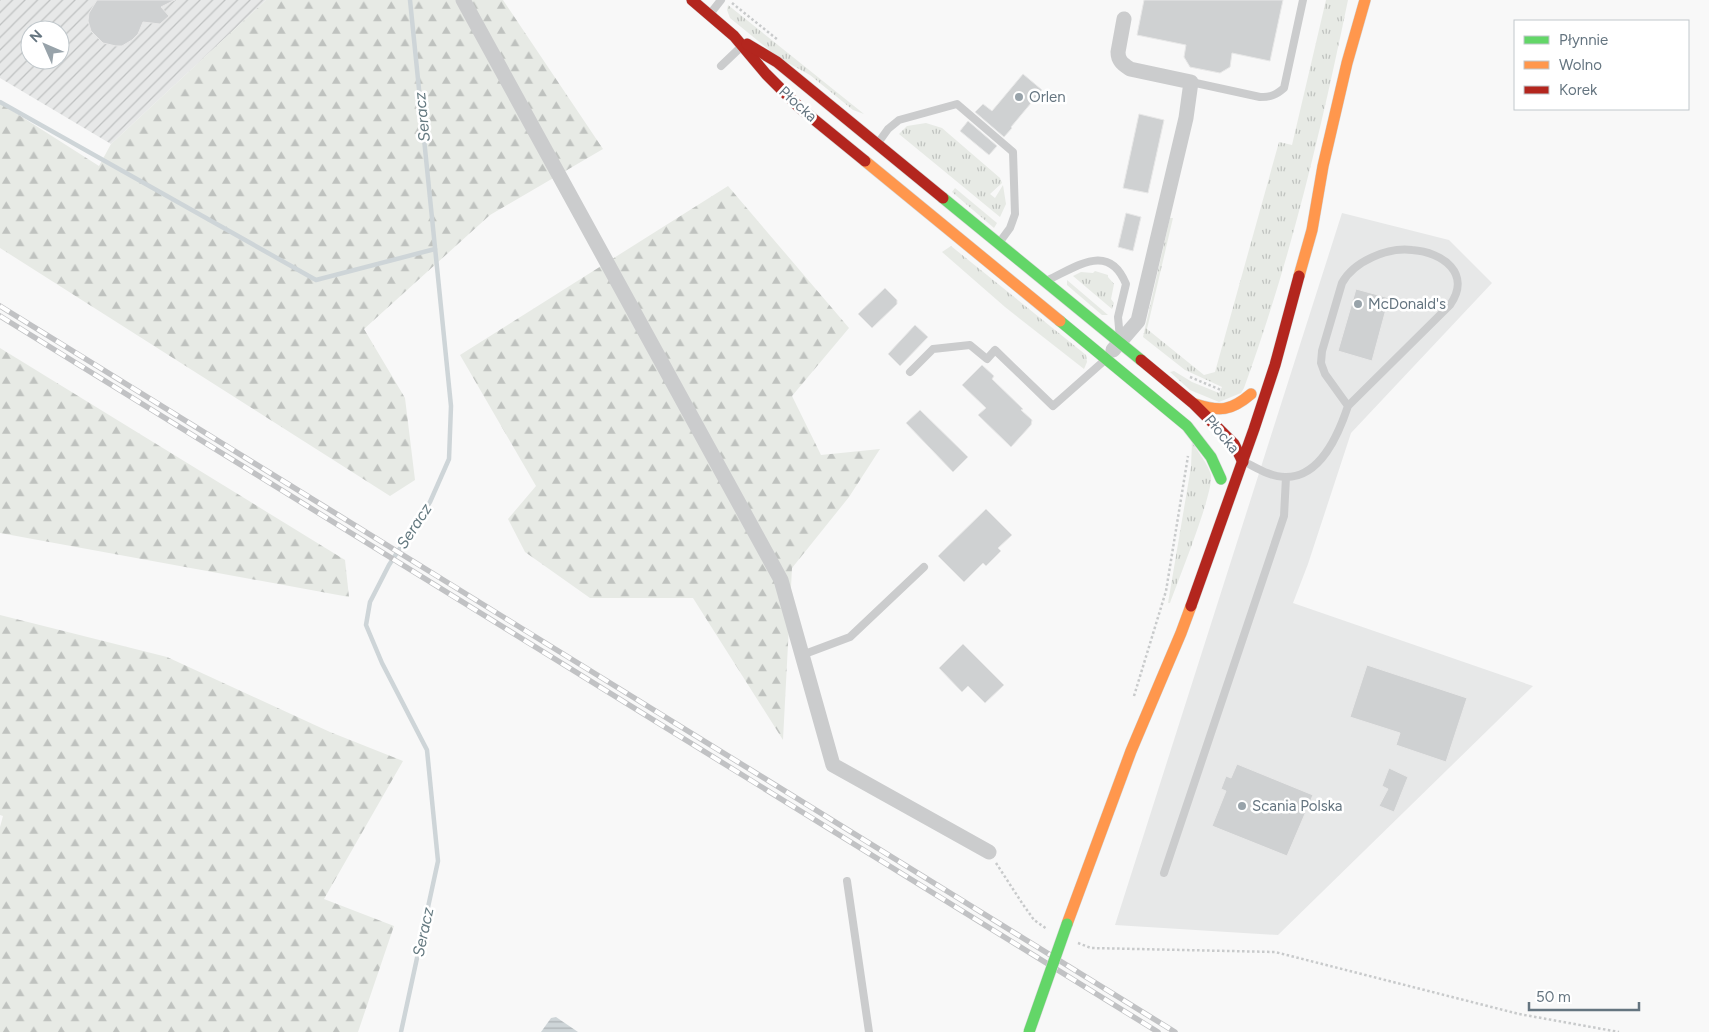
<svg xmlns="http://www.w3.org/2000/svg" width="1709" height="1032" font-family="Figtree,sans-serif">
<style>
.built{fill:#e7e8e8}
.industrial{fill:url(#industrial-furrows);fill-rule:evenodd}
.grass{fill:url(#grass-tufts)}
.forest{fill:url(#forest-firs)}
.water{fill:url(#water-rules)}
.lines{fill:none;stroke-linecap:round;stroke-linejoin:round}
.stream{stroke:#ced5d8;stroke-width:4.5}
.building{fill:#cfd1d2;stroke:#e8e8e8}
.fast-casing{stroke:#d4d5d6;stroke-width:12}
.slow-casing{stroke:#d4d5d6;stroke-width:12}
.jam-casing{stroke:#d4d5d6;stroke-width:12}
.path{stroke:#c8cacb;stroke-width:2.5;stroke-dasharray:2.5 2.5;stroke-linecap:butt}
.lane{stroke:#cbcccd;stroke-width:8}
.street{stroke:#cbcccd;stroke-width:15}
.fast{stroke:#63d668;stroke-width:11}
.slow{stroke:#ff974d;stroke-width:11}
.jam{stroke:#b3261e;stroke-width:11}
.rail-casing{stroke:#c1c2c4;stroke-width:5.5}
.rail{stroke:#fff;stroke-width:4;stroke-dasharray:11;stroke-linecap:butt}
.fast-bridge-casing{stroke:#d4d5d6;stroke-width:12;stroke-linecap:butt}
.fast-bridge{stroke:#63d668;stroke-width:11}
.poi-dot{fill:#98a3aa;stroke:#fff;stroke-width:2}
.labels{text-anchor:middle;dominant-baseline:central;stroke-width:5;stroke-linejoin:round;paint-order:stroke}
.poi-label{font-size:15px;fill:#657580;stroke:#fff;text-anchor:start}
.street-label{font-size:15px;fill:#657580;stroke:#fff}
.water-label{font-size:16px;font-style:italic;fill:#657a81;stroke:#fff}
</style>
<defs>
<pattern id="industrial-furrows" width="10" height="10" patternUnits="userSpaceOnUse" patternTransform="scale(1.25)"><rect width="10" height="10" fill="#e7e8e8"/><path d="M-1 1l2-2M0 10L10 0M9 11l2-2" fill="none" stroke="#bfc1c1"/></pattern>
<pattern id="grass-tufts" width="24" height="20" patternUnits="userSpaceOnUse" patternTransform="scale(1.25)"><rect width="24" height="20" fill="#e7eae5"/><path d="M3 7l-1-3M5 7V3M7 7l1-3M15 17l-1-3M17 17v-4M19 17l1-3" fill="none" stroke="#bfc2bf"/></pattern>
<pattern id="forest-firs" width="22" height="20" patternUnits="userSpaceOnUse" patternTransform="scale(1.25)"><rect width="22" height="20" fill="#e7eae5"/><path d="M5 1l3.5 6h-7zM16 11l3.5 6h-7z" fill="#bfc2bf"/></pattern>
<pattern id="water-rules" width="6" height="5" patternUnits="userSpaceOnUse" patternTransform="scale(1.25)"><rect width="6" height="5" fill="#ced5d8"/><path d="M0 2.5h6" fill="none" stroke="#abb1b4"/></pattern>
</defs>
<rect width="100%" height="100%" fill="#f8f8f8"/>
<path class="built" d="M1342 213 1449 240 1492 283 1351 433 1308 564 1293 603 1533 686 1278 935 1115 925Z"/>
<path class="industrial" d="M0 0H266L111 144 0 78ZM30 30H60V60H30Z"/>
<g class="grass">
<path d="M1326 0H1348C1321 131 1290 262 1244 388L1241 393 1219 402 1190 390 1170 372 1174 371 1192 382 1219 393 1222 387 1185 370 1143 337 1170 218H1173L1147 329 1204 375 1215 372 1279 142 1292 145Z"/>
<path d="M728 5 864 114 853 110 810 75 779 58 730 18 727 10Z"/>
<path d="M926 123 942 128 1000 178 1002 183 990 194 995 198 1003 185 1006 204 1000 217 899 134 907 126Z"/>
<path d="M955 188 997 223 994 228 952 192Z"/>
<path d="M951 246 1086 355 1087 362 1084 369 1005 307 942 252Z"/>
<path d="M1095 271 1108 275V277L1114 284 1111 299 1114 303 1112 309 1073 276 1081 272 1093 273Z"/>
<path d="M1067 280 1108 315H1102L1067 285Z"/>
<path d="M1192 442C1198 452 1208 464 1211 475 1214 492 1178 581 1170 603H1168L1191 467Z"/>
</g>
<g class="forest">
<path d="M266 0H503L603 149 490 215 364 329 405 398 415 480 390 496 0 248V103L99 166 111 144Z"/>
<path d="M728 186 849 328 792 396 821 455 880 449 849 497 792 568 783 740 693 598H590L525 552 508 519 536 486 460 355Z"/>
<path d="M0 348 345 560 349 597 0 533Z"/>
<path d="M0 615 167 657 330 732 403 761 324 899 394 926 358 1032H0V827L3 816 0 815Z"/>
</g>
<path class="water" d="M556 1017 578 1032H541L551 1018Z"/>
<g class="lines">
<g class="stream">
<path d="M0 102 316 280 435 249"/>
<path d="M401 1032 438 861 427 750 382 663 366 625 370 602 389 565 430 502 449 459 451 406 410 0"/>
</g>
</g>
<g class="building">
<path d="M97 0H175L161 7 169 16 160 24 143 22 138 34 132 40 122 46H116L103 43 91 31 88 21 89 13Z"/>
<path d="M1144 0H1283L1270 61 1232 53 1230 67 1220 73 1190 67 1184 57 1186 45 1137 35Z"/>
<path d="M1023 74 1042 90 1011 127 1012 128 1004 137 975 112 983 104 992 111Z"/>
<path d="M1139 114 1164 120 1148 193 1123 188Z"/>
<path d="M968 121 997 146 989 155 960 131Z"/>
<path d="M1126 213 1141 217 1133 251 1118 247Z"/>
<path d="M885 288 897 300V304L872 328 858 314Z"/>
<path d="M1356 289 1389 298 1372 361 1338 351Z"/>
<path d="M915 325 928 337 900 366 888 354Z"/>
<path d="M982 365 994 376 992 379 1023 409 1021 410 1032 420 1031 425 1011 447 978 415 986 408 962 385Z"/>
<path d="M920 410 968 457 953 472 906 423Z"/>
<path d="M986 509 1012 535 998 548 1001 551 986 566 983 563 964 582 938 556Z"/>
<path d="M963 644 1004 685 985 703 968 686 962 692 939 668Z"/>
<path d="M1367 665 1467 698 1446 762 1396 745 1400 733 1350 717Z"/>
<path d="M1237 764 1313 795 1287 856 1212 826 1226 791 1221 789 1226 776 1231 778Z"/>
<path d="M1389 768 1408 777 1394 812 1379 806 1388 789 1382 786Z"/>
</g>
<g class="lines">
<g class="fast-casing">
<g id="fast">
<path d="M943 198 1141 360"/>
<path d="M1060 321 1187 426 1211 457 1221 479"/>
</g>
</g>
<g class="slow-casing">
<g id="slow">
<path d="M865 161 1060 321"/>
<path d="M1299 276 1312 230 1323 166 1347 63 1365 0"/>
<path d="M1195 404C1220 412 1231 411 1251 394"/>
<path d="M1067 924 1131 751 1181 633 1191 606"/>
</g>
</g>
<g class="jam-casing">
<g id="jam">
<path d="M692 0 734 36 766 74 800 108 865 161"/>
<path d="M747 44 777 62 943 198"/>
<path d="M1141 360 1194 404 1234 444 1243 462"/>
<path d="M1191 606 1254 429 1275 365 1299 276"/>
</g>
</g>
<g class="path">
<path d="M732 3 778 40"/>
<path d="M1190 377 1221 390"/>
<path d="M1134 696 1166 591 1188 456"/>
<path d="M996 863 1022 903 1034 920 1047 929"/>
<path d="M1078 943 1091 948 1275 952 1519 1014 1619 1032"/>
</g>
<g class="lane">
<path d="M710 14 721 0"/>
<path d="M721 66 742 46"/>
<path d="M1191 82 1260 97C1271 97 1276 95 1284 88L1303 0"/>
<path d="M878 143 888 129 899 120 957 104 1013 152 1015 214 1010 228 999 243"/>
<path d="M1048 280C1078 266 1109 242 1126 284L1118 317 1120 339"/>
<path d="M910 372 933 349 970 345 987 359 995 350 1053 406 1105 360"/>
<path d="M1245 462C1257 468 1271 477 1285 477 1321 478 1339 433 1348 406L1450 305C1472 274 1443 252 1412 250 1388 247 1354 261 1342 283L1322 351 1321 363 1325 374 1348 406"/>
<path d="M802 655 850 637 924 567"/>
<path d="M1164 873 1284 516 1286 477"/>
<path d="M847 881 869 1032"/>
</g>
<g class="street">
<path d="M463 0 781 580 833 765 989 852"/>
<path d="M1113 350 1138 321 1186 118 1191 82 1130 69C1123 64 1118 61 1118 52L1124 19"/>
</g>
<use href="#fast" class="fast"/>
<use href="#slow" class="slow"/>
<use href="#jam" class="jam"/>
<g class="rail-casing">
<g id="rail">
<path d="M0 306 1175 1032"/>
<path d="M0 316 1158 1032"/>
</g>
</g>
<use href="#rail" class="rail"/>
<g class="fast-bridge-casing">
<path id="fast-bridge" d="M1029 1032 1067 924"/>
</g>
<use href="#fast-bridge" class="fast-bridge"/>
</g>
<g class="poi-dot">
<circle cx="1019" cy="97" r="5"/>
<circle cx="1358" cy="304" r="5"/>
<circle cx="1242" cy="806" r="5"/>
</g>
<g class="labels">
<g class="poi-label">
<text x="1029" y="97">Orlen</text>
<text x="1368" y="304">McDonald's</text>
<text x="1252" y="806">Scania Polska</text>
</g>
<g class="street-label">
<text transform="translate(798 104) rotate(42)">Płocka</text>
<text transform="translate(1222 434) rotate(50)">Płocka</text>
</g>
<g class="water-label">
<text transform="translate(422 117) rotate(-96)">Seracz</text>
<text transform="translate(414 526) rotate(-57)">Seracz</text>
<text transform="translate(423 932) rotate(-78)">Seracz</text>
</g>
</g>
<rect x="1514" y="20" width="175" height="90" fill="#ffffff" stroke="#c1c8cc"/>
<rect x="1524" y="36" width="25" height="8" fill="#63d668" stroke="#c1c8cc"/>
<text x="1559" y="45" font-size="15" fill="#657580">Płynnie</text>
<rect x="1524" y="61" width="25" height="8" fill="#ff974d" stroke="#c1c8cc"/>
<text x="1559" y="70" font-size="15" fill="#657580">Wolno</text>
<rect x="1524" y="86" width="25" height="8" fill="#b3261e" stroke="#c1c8cc"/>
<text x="1559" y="95" font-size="15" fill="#657580">Korek</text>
<g transform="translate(45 45) rotate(315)"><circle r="24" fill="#ffffff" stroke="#c1c8cc"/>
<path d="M0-4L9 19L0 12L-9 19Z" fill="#98a3aa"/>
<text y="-8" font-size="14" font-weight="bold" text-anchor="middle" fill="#657580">N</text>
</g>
<path d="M1529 1002v8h110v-8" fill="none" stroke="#657580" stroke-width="2.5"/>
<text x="1536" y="1002" font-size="15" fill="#657580" stroke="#ffffff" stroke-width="4" paint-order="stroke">50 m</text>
</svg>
